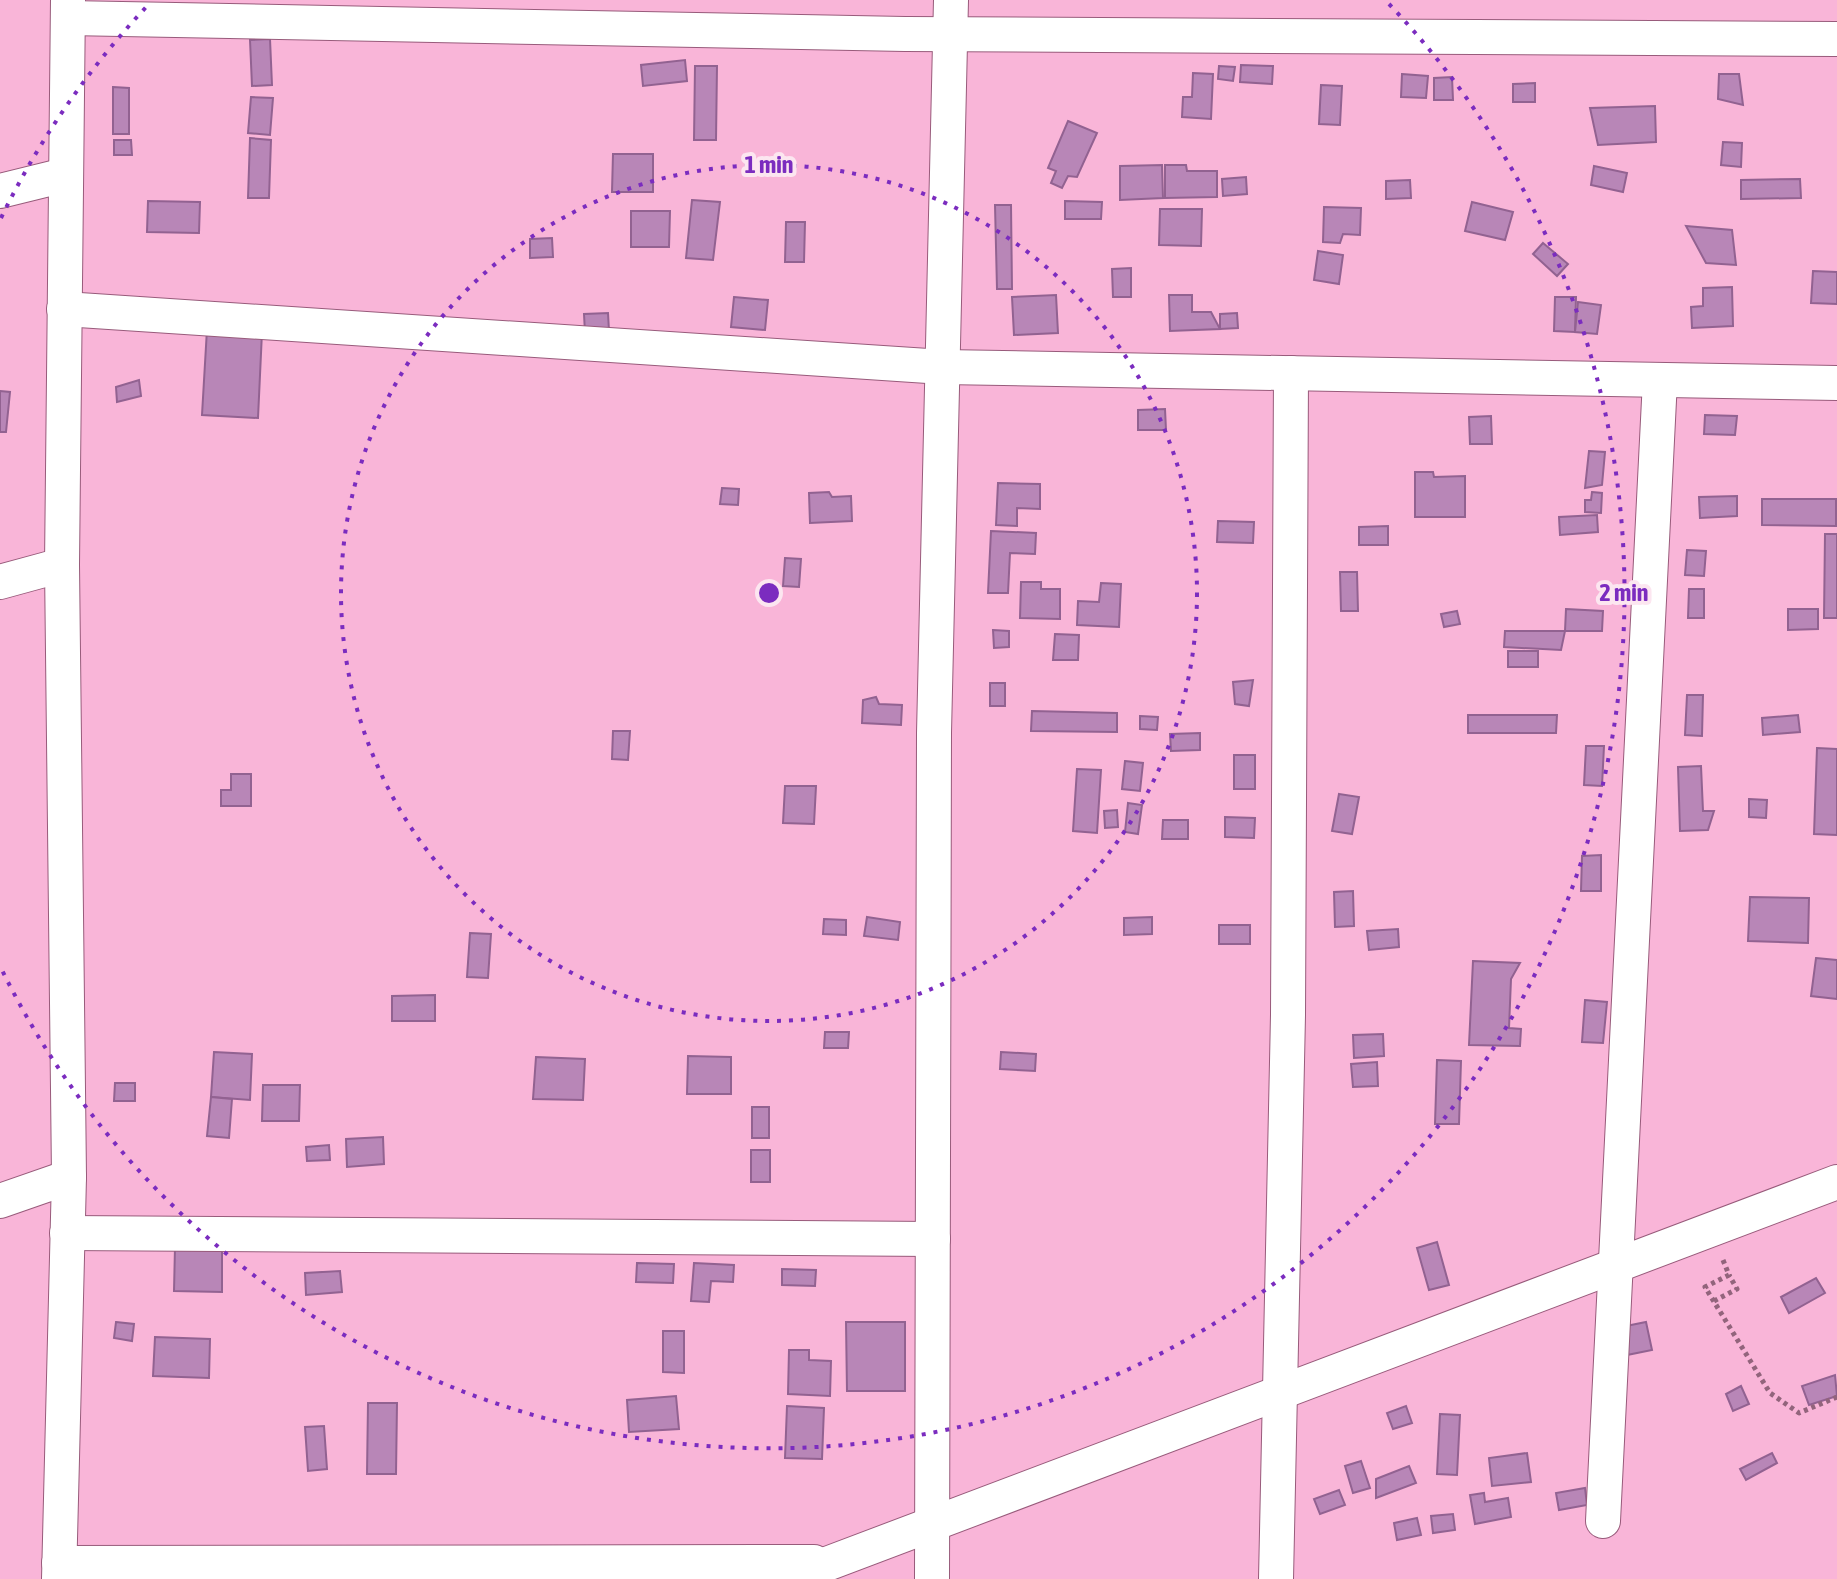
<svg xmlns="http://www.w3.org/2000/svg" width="1837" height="1579" font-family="'Asap Condensed',sans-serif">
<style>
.building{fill:#b886b7;stroke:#926291;stroke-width:2}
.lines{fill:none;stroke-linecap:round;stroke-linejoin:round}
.street-casing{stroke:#985b7b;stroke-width:36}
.path{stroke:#92647c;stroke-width:5;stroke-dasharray:4 4;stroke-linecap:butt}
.street{stroke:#fff;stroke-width:34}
.ring{fill:none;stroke:#7b2cbf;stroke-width:4;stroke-dasharray:4 8}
.centre{fill:#7b2cbf;stroke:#fce6f0;stroke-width:4}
.ring-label{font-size:24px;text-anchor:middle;font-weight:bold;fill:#7b2cbf;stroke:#fce6f0;stroke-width:8;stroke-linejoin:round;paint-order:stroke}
</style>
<rect width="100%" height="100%" fill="#f9b5d8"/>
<g class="building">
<path d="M270 39 272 85 252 86 250 40Z"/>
<path d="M685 60 687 81 643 86 641 65Z"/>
<path d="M1241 65 1273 66 1272 84 1240 82Z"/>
<path d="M695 66H717L716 140H694Z"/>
<path d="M1219 66 1235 67 1233 81 1218 79Z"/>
<path d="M1193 73 1213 74 1211 119 1182 117 1183 97H1192Z"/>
<path d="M1402 74 1428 76 1426 98 1401 97Z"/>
<path d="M1719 74H1739L1743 105 1718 99Z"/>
<path d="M1452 77 1453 100H1434V78Z"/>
<path d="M1535 83V102H1513V84Z"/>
<path d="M1321 85 1342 86 1340 125 1319 124Z"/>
<path d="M113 87 129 88V134H113Z"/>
<path d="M251 97 273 98 270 135 248 133Z"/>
<path d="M1655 106 1656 142 1598 145 1590 108Z"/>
<path d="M1068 121 1097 133 1077 177 1068 176 1062 188 1051 183 1056 171 1048 168Z"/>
<path d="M250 138 271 140 269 198H248Z"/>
<path d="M114 140H131L132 155H114Z"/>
<path d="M1723 142 1742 143 1741 167 1721 165Z"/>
<path d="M613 154H653V192H612Z"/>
<path d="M1162 165 1163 198 1120 200V166Z"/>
<path d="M1165 165H1186L1187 171H1217V197L1165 198Z"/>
<path d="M1594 166 1627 173 1623 192 1591 185Z"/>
<path d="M1246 177 1247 194 1223 196 1222 179Z"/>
<path d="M1800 179 1801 198 1741 199V180Z"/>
<path d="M1410 180 1411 198 1386 199V181Z"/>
<path d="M692 200 720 202 713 260 686 258Z"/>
<path d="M148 201 200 202 199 233 147 232Z"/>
<path d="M1065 201 1102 202 1101 219H1065Z"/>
<path d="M1472 202 1513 212 1505 240 1465 231Z"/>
<path d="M995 205H1011L1012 289H997Z"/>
<path d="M1324 207 1361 208 1360 235 1343 234 1340 243 1323 242Z"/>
<path d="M1160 209H1202L1201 246 1159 245Z"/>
<path d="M631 211H670L669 247H631Z"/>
<path d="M786 222H805L804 262H785Z"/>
<path d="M1686 226 1732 230 1736 265 1706 263Z"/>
<path d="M552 238 553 257 530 258V239Z"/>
<path d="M1543 243 1568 264 1557 276 1533 254Z"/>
<path d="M1318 251 1343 255 1339 284 1314 280Z"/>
<path d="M1131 268V297H1113L1112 269Z"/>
<path d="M1813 271 1837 272V304L1811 303Z"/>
<path d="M1732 287 1733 326 1692 328 1691 307 1703 306V288Z"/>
<path d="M1056 295 1058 333 1014 335 1012 297Z"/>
<path d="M1169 295H1192V312H1211L1220 329 1170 331Z"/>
<path d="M734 297 768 300 765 330 731 327Z"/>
<path d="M1555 297H1576L1575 332 1554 331Z"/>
<path d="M1578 302 1601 305 1597 334 1575 332Z"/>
<path d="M608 313 609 331 585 333 584 314Z"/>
<path d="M1237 313 1238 328 1220 329V314Z"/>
<path d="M207 329 262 332 258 418 202 415Z"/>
<path d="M139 380 141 396 117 402 116 387Z"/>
<path d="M0 391 10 392 6 432H0Z"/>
<path d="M1165 409 1166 430H1138V410Z"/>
<path d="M1705 415 1737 416 1735 435 1704 434Z"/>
<path d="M1491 416 1492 444H1470L1469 417Z"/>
<path d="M1589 451 1605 452 1602 485 1585 488Z"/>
<path d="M1415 472H1433L1434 477 1465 476V517H1415Z"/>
<path d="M998 483 1040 484V509L1017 508V526L996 525Z"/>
<path d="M722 488 739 489 738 505 720 504Z"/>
<path d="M829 492 832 497 851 496 852 521 810 523 809 493Z"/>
<path d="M1592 492 1602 493 1601 513 1585 512V500H1591Z"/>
<path d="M1737 496V516L1700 518 1699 497Z"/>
<path d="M1762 499H1836V526L1762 525Z"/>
<path d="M1597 515 1598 532 1560 535 1559 517Z"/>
<path d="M1218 521 1254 522 1253 543 1217 542Z"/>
<path d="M1388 526V545H1359V527Z"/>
<path d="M991 531 1036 533 1035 554 1010 553 1008 593H988Z"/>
<path d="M1825 534H1837V618H1824Z"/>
<path d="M1687 550 1706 551 1704 576 1685 575Z"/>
<path d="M785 558 801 559 799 587 783 586Z"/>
<path d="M1340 572H1357L1358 611H1341Z"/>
<path d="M1021 582H1041V589H1060V619L1020 618Z"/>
<path d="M1101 583 1121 584 1119 627 1077 625 1078 601 1099 602Z"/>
<path d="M1689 589H1704V618H1688Z"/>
<path d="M1566 609 1603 611 1602 631H1565Z"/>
<path d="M1788 609H1818V629L1788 630Z"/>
<path d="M1457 611 1460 624 1444 627 1441 614Z"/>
<path d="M993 630 1009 631V647L994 648Z"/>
<path d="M1505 631H1565L1561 650 1504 647Z"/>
<path d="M1055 634 1079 635 1078 660H1053Z"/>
<rect x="1508" y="651" width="30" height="16"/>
<path d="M1253 680 1249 706 1235 704 1233 682Z"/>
<rect x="990" y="683" width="15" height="23"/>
<path d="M1687 695H1703L1702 736 1685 735Z"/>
<path d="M876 697 879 704 902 705 901 725 862 723 863 700Z"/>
<path d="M1032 711 1117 713V732L1031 731Z"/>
<path d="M1468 715H1557L1556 733H1468Z"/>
<path d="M1798 715 1800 732 1763 735 1762 718Z"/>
<path d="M1140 716 1158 717 1157 730 1140 729Z"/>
<path d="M613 731H630L628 760 612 759Z"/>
<path d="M1200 733V750L1171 751 1170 734Z"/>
<path d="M1586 746H1604L1602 786 1584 785Z"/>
<path d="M1817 748 1837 749V835L1814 834Z"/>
<rect x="1234" y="755" width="21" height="34"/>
<path d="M1125 761 1143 763 1140 791 1122 789Z"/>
<path d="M1701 766 1703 811H1714L1708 830 1680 831 1678 767Z"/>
<path d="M1077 769 1101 770 1097 833 1073 831Z"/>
<path d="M231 774H251V806H221V790H231Z"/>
<path d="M785 786H816L814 824 783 823Z"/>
<path d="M1339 794 1359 797 1352 834 1332 831Z"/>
<path d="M1749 799 1767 800 1766 818 1749 817Z"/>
<path d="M1128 803 1142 805 1138 834 1125 832Z"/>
<path d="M1117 810 1118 827 1105 828 1104 811Z"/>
<path d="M1225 817 1255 818 1254 838 1225 837Z"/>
<path d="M1163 820H1188V839H1162Z"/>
<path d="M1601 855V891H1581L1582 856Z"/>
<path d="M1353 891 1354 926 1335 927 1334 892Z"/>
<path d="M1750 897 1809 898 1808 943 1748 941Z"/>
<path d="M867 917 900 922 898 940 864 936Z"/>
<path d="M1152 917V934L1124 935V918Z"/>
<path d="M824 919 846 920V935L823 934Z"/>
<rect x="1219" y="925" width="31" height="19"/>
<path d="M1398 929 1399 947 1369 950 1367 931Z"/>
<path d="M470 933 491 934 488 978 467 977Z"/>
<path d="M1816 958 1837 960V999L1811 996Z"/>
<path d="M1473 961 1520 963 1511 979 1509 1028 1521 1029 1520 1046 1469 1045Z"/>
<path d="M435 995V1021H392V996Z"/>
<path d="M1585 1000 1607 1002 1603 1043 1582 1042Z"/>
<path d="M825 1032H849L848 1048H824Z"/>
<path d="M1383 1034 1384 1056 1354 1058 1353 1035Z"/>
<path d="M214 1052 252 1054 250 1100 211 1097Z"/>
<path d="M1001 1052 1036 1054 1035 1071 1000 1069Z"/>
<path d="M688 1056 731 1057V1094H687Z"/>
<path d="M536 1057 585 1059 583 1100 533 1099Z"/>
<path d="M1437 1060 1461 1061 1459 1124H1435Z"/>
<path d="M1377 1062 1378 1086 1353 1087 1351 1064Z"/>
<path d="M115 1083H135V1101H114Z"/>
<path d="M263 1085H300L299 1121H262Z"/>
<path d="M211 1097 232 1099 229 1138 207 1136Z"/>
<rect x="752" y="1107" width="17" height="31"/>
<path d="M383 1137 384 1164 347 1167 346 1139Z"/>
<path d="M329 1145 330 1160 307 1161 306 1147Z"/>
<rect x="751" y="1150" width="19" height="32"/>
<path d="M1437 1242 1449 1285 1429 1290 1417 1248Z"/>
<path d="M175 1247 222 1248V1292L174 1291Z"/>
<path d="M637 1263 674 1264 673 1283 636 1282Z"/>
<path d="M694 1263 734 1265 733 1282 711 1281 709 1302 691 1301Z"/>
<path d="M782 1269 816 1270 815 1286 782 1285Z"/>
<path d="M340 1271 342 1292 306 1295 305 1273Z"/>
<path d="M1816 1278 1825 1293 1789 1313 1781 1297Z"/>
<path d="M116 1322 134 1324 132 1341 114 1338Z"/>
<path d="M846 1322H905V1391H847Z"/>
<path d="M1646 1322 1652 1350 1627 1355 1621 1327Z"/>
<path d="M663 1331H684V1373L663 1372Z"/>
<path d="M155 1337 210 1339 209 1378 153 1376Z"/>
<path d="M789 1350H809V1360L831 1361 830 1396 788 1394Z"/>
<path d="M1835 1375 1837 1396 1809 1405 1802 1386Z"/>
<path d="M1741 1386 1749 1404 1733 1411 1726 1394Z"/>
<path d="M676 1396 679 1429 629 1432 627 1400Z"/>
<path d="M368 1403H397L396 1474H367Z"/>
<path d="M787 1406 824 1408 822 1459 785 1458Z"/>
<path d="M1406 1406 1412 1423 1393 1429 1387 1413Z"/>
<path d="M1440 1414 1460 1415 1457 1475 1437 1474Z"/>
<path d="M324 1426 327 1469 308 1471 305 1427Z"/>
<path d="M1527 1453 1531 1482 1492 1486 1489 1458Z"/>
<path d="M1772 1453 1777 1463 1746 1480 1740 1469Z"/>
<path d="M1361 1461 1370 1488 1353 1493 1345 1466Z"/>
<path d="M1409 1466 1416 1483 1376 1498V1479Z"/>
<path d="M1585 1488 1587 1505 1559 1510 1556 1493Z"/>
<path d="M1339 1490 1345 1505 1320 1514 1314 1499Z"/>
<path d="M1484 1493 1485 1502 1508 1498 1511 1517 1475 1524 1470 1495Z"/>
<path d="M1453 1514 1455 1530 1433 1533 1431 1516Z"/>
<path d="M1417 1518 1421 1535 1397 1540 1394 1523Z"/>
</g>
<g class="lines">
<g class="street-casing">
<g id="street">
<path d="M68 18 905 34 1837 39"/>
<path d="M0 191 65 175"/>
<path d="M64 309 943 367 1837 383"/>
<path d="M0 582 62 565"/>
<path d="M0 1201 69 1177"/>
<path d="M67 1233 933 1239"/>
<path d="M1603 1521 1660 380"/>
<path d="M59 1563 814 1562"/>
<path d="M59 1579 69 1177 62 565 68 0"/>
<path d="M787 1579 1837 1182"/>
<path d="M932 1579 934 733 951 0"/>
<path d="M1276 1579 1288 1015 1291 373"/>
</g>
</g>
<g class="path">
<path d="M1723 1260 1729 1275 1705 1287 1770 1393 1799 1413 1837 1397"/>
<path d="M1714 1301 1737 1289 1729 1275"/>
</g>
<use href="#street" class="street"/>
</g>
<g class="ring">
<circle cx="769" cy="593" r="428"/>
<path d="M1 218A855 855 0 0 1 149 4M1389 4A855 855 0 1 1 1 968"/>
</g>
<circle cx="769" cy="593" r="12" class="centre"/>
<g class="ring-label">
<text x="769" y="173">1 min</text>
<text x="1624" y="601">2 min</text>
</g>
</svg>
